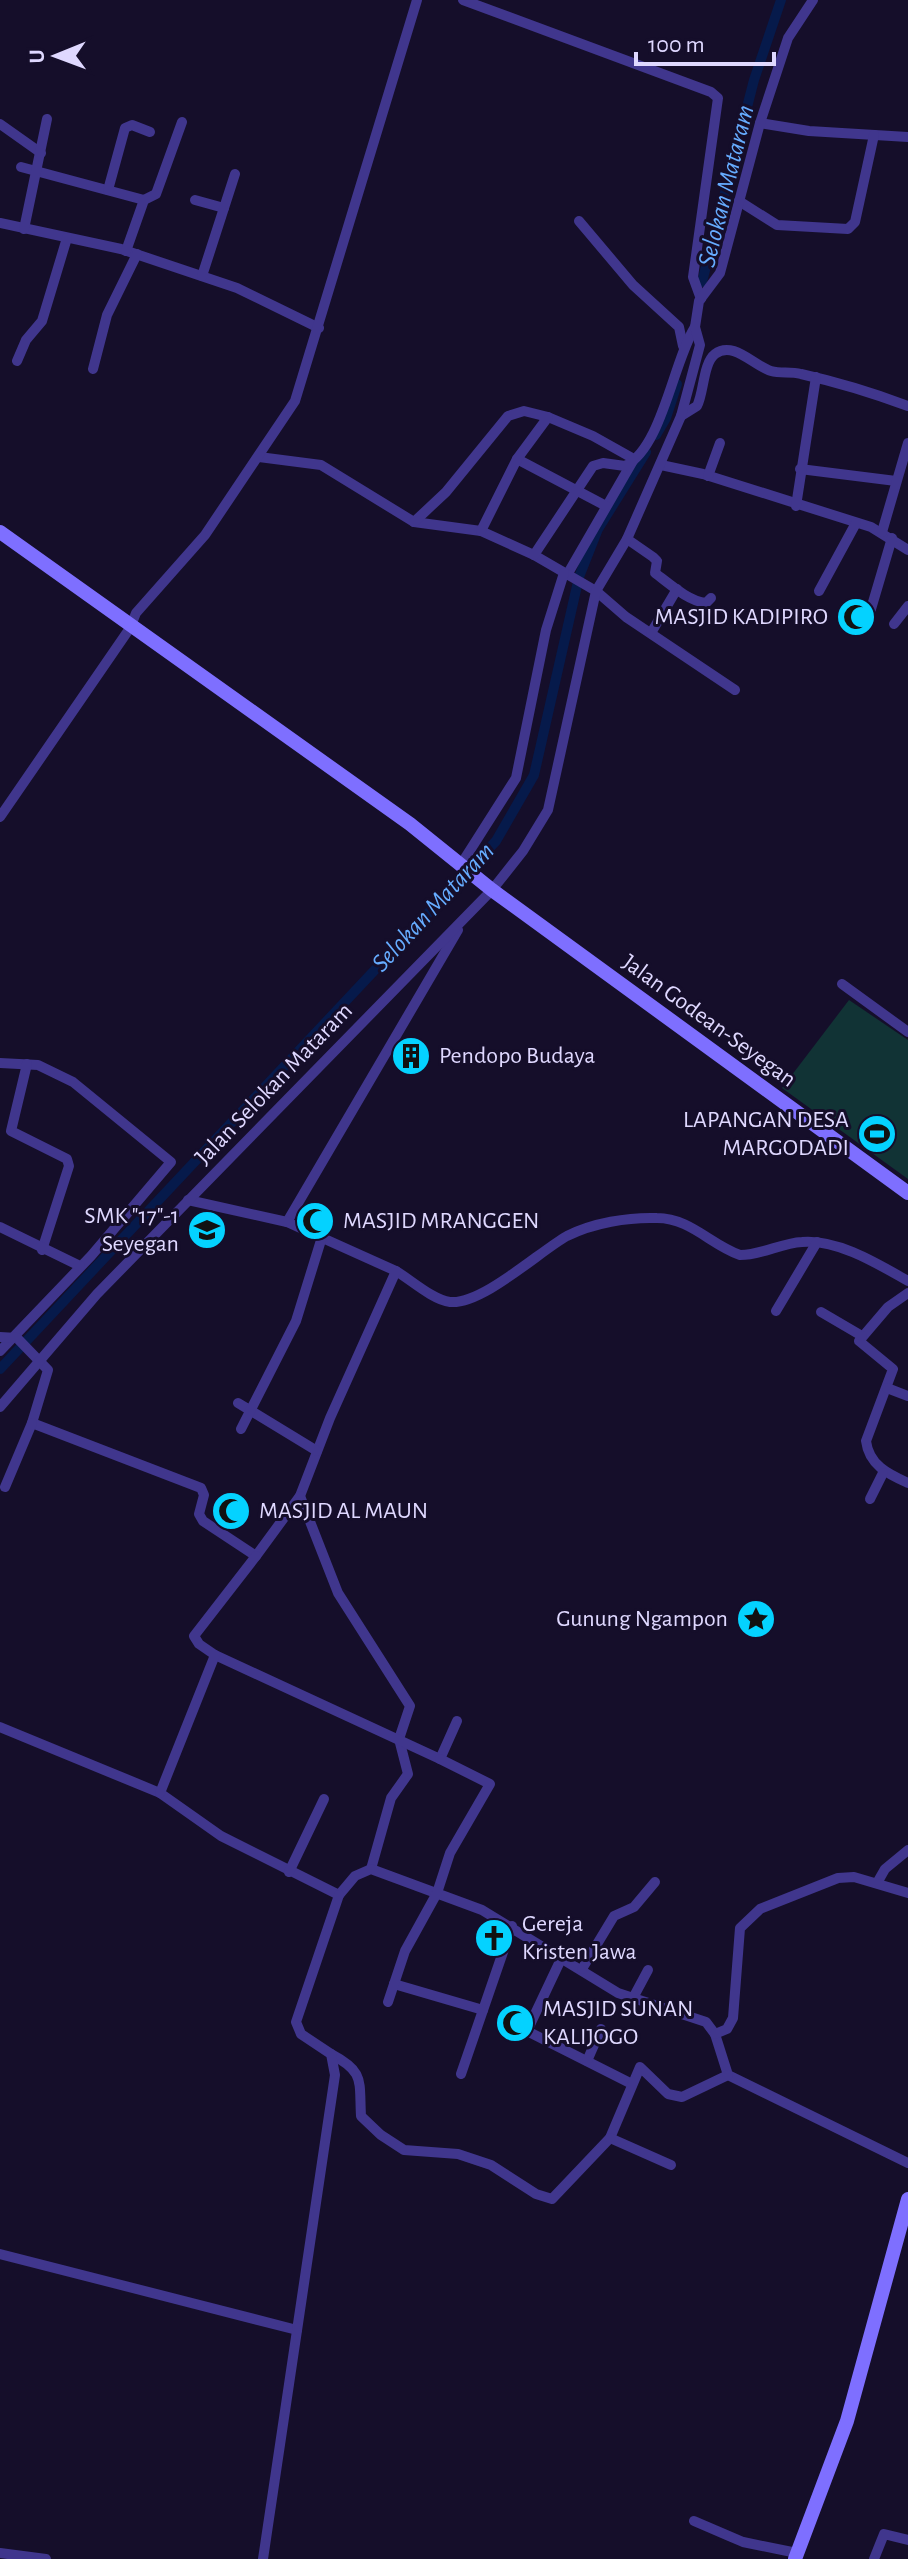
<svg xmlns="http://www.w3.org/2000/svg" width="908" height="2559" font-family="'Alegreya Sans',sans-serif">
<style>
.green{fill:#113335}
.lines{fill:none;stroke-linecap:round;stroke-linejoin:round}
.canal{stroke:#061a4b;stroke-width:10}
.street{stroke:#40368d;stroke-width:10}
.secondary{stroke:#7e6fff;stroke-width:14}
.labels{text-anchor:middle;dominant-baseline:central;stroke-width:6;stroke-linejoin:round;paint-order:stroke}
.poi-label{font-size:24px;fill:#dfd8ff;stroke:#150e2a;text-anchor:start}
.street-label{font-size:24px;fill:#dfd8ff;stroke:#150e2a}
.water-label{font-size:26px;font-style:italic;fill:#66acff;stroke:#150e2a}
</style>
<rect width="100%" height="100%" fill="#150e2a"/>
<path class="green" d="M849 1000 908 1040V1179L782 1088Z"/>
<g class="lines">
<g class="canal">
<path d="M702 282 754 80 781 0"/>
<path d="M656 435 666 418 677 384"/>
<path d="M0 1369 496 841 534 775 579 577 598 529 646 452"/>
</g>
<g class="street">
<path d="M463 0 711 92 718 98 693 277 701 299"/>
<path d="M760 123 809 131 908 137"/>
<path d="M0 124 41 153"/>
<path d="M21 167 144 200"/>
<path d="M108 190 125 128 132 125 150 132"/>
<path d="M195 200 224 208"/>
<path d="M739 201 777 225 848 229 855 222 874 135"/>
<path d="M579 221 633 285 679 327 683 346"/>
<path d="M0 223 121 249 237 288 319 328"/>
<path d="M24 229 47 119"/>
<path d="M126 251 144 200 156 194 182 122"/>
<path d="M202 276 235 174"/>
<path d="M17 361 26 340 42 321 67 238"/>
<path d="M93 369 107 315 137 254"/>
<path d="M681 416 697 406C704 393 703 363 715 354 733 340 754 366 771 371 781 374 790 371 801 374 837 382 873 393 908 406"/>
<path d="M548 417 593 436 634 459 567 575"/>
<path d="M259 457 321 465 414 522 481 531 534 555 596 591 626 617 735 690"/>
<path d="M517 459 606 506"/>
<path d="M661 465 703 474 871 527 908 550"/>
<path d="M800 469 896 481"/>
<path d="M708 476 720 443"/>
<path d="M796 506 816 377"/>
<path d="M414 522 446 492 508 416 524 411 548 417 517 459 481 531"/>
<path d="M882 532 908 443"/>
<path d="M627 539 653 557 657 561 655 573C670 584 688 601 706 603L711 598"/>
<path d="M534 555 593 466 603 463 625 466C662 448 673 362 695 327"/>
<path d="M819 591 856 523"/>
<path d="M871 609 892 538"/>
<path d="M894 624 908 606"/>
<path d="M651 633 677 589"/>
<path d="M0 817 130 628 136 613 205 535 295 401 417 0"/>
<path d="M460 866 516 778 546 630 564 573"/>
<path d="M842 984 908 1032"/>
<path d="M0 1063 38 1065 73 1082 171 1162 91 1256 0 1351"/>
<path d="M27 1064 11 1131 67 1159 69 1166 42 1250"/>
<path d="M287 1222 458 930"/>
<path d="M0 1227 80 1266"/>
<path d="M396 1271C411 1280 433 1300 450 1302 482 1305 540 1251 567 1236 593 1223 628 1217 657 1218 690 1218 711 1245 740 1255 762 1255 781 1243 802 1242 838 1239 878 1264 908 1281"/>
<path d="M908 1293 888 1307 859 1341 893 1369 866 1441C869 1465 888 1474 908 1483"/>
<path d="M776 1311 817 1242"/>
<path d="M821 1312 862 1336"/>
<path d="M0 1337 17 1338 48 1370 32 1423 201 1488 204 1495 199 1514 203 1521 256 1556 300 1496 330 1418 396 1271 287 1222 188 1200"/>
<path d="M887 1388 908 1396"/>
<path d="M238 1403 317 1451"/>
<path d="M0 1407 97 1294 492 890 523 851 548 810 596 591 627 539 681 416 700 345 695 327 699 301 720 273 760 123 788 38 813 0"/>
<path d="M241 1429 296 1321 322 1237"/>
<path d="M5 1487 32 1423"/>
<path d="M300 1496 338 1593 410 1706 399 1739 408 1774 391 1798 371 1869"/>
<path d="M870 1499 883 1473"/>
<path d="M215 1655 440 1759 457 1721"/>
<path d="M0 1727 160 1793 221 1836 339 1895 355 1876 371 1869 482 1910 618 1993 706 2022 715 2034 728 2075 908 2163"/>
<path d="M160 1793 215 1655 199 1644 194 1636 256 1556"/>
<path d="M289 1872 324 1799"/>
<path d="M877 1883 885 1869 908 1850"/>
<path d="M562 1957 527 2031 632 2084"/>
<path d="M582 1969 614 1916 634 1907 655 1882"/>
<path d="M394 1984 483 2010"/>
<path d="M633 1998 648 1970"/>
<path d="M388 2002 405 1951 437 1893 450 1853 490 1784 440 1759"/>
<path d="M715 2034 727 2029 733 2018 740 1928 760 1909 838 1878 854 1877 908 1893"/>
<path d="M331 2054C365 2072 359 2080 361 2116L381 2135 404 2150 458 2154 491 2165 536 2194 552 2199 610 2138 640 2067 668 2094 682 2097 728 2075"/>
<path d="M587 2061 601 2029"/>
<path d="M461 2074 512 1926"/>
<path d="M610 2138 671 2165"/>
<path d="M0 2254 297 2330"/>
<path d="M694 2521 743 2542 797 2553"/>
<path d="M0 2553 46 2559"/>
<path d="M263 2559 335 2075 331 2054 301 2034 296 2022 339 1895"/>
<path d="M874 2559 884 2534 908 2540"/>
</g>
<g class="secondary">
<path d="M0 532 410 824 492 890 908 1193"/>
<path d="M795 2559 847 2421 908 2199"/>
</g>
</g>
<defs>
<g id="mosque-disc" transform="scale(2)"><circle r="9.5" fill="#04d2ff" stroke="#150e2a"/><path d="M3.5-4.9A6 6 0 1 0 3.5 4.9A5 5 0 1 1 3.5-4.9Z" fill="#111"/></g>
<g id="building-disc" transform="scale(2)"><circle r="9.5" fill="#04d2ff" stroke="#150e2a"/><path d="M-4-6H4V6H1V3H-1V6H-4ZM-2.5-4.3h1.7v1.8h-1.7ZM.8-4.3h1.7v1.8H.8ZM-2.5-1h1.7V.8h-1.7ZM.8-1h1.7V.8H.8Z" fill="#111"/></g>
<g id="stadium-disc" transform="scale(2)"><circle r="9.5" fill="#04d2ff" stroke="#150e2a"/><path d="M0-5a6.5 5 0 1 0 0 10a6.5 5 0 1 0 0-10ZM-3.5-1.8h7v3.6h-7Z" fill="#111"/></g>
<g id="school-disc" transform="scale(2)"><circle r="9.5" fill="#04d2ff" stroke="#150e2a"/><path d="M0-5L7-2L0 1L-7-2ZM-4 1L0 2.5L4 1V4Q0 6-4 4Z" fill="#111"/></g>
<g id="sight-disc" transform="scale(2)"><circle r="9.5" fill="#04d2ff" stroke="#150e2a"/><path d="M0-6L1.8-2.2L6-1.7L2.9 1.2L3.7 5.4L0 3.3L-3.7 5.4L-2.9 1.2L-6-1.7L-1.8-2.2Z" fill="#111"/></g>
<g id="church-disc" transform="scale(2)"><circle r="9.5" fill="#04d2ff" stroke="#150e2a"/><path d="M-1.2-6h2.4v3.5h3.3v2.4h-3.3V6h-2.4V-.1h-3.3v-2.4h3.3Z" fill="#111"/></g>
</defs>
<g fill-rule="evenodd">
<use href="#mosque-disc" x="856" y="617"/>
<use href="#building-disc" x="411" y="1056"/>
<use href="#stadium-disc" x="877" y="1134"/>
<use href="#mosque-disc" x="315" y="1221"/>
<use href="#school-disc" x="207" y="1230"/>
<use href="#mosque-disc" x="231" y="1511"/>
<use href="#sight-disc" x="756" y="1619"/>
<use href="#church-disc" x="494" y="1938"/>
<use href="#mosque-disc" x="515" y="2023"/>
</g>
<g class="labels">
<g class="poi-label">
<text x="828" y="617" text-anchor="end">MASJID KADIPIRO</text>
<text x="439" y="1056">Pendopo Budaya</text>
<text x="849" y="1120" text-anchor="end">LAPANGAN DESA<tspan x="849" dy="28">MARGODADI</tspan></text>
<text x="179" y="1216" text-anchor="end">SMK "17"-1<tspan x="179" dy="28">Seyegan</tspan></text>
<text x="343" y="1221">MASJID MRANGGEN</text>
<text x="259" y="1511">MASJID AL MAUN</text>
<text x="728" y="1619" text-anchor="end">Gunung Ngampon</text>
<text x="522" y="1924">Gereja<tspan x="522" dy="28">Kristen Jawa</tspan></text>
<text x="543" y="2009">MASJID SUNAN<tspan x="543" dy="28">KALIJOGO</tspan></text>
</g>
<g class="street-label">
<text transform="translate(709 1021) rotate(36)">Jalan Godean-Seyegan</text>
<text transform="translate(274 1084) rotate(-46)">Jalan Selokan Mataram</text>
</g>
<g class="water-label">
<text transform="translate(726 186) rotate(-76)">Selokan Mataram</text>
<text transform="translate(433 907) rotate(-47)">Selokan Mataram</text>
</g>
</g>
<g transform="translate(56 56) rotate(269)" stroke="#150e2a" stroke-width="6" paint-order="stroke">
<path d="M0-6L14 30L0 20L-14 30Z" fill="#dfd8ff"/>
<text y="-12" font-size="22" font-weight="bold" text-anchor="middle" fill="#dfd8ff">U</text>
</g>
<path d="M636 52v12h138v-12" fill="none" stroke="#dfd8ff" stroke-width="4"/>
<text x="648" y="52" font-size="24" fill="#dfd8ff" stroke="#150e2a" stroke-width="6" paint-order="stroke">100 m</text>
</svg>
